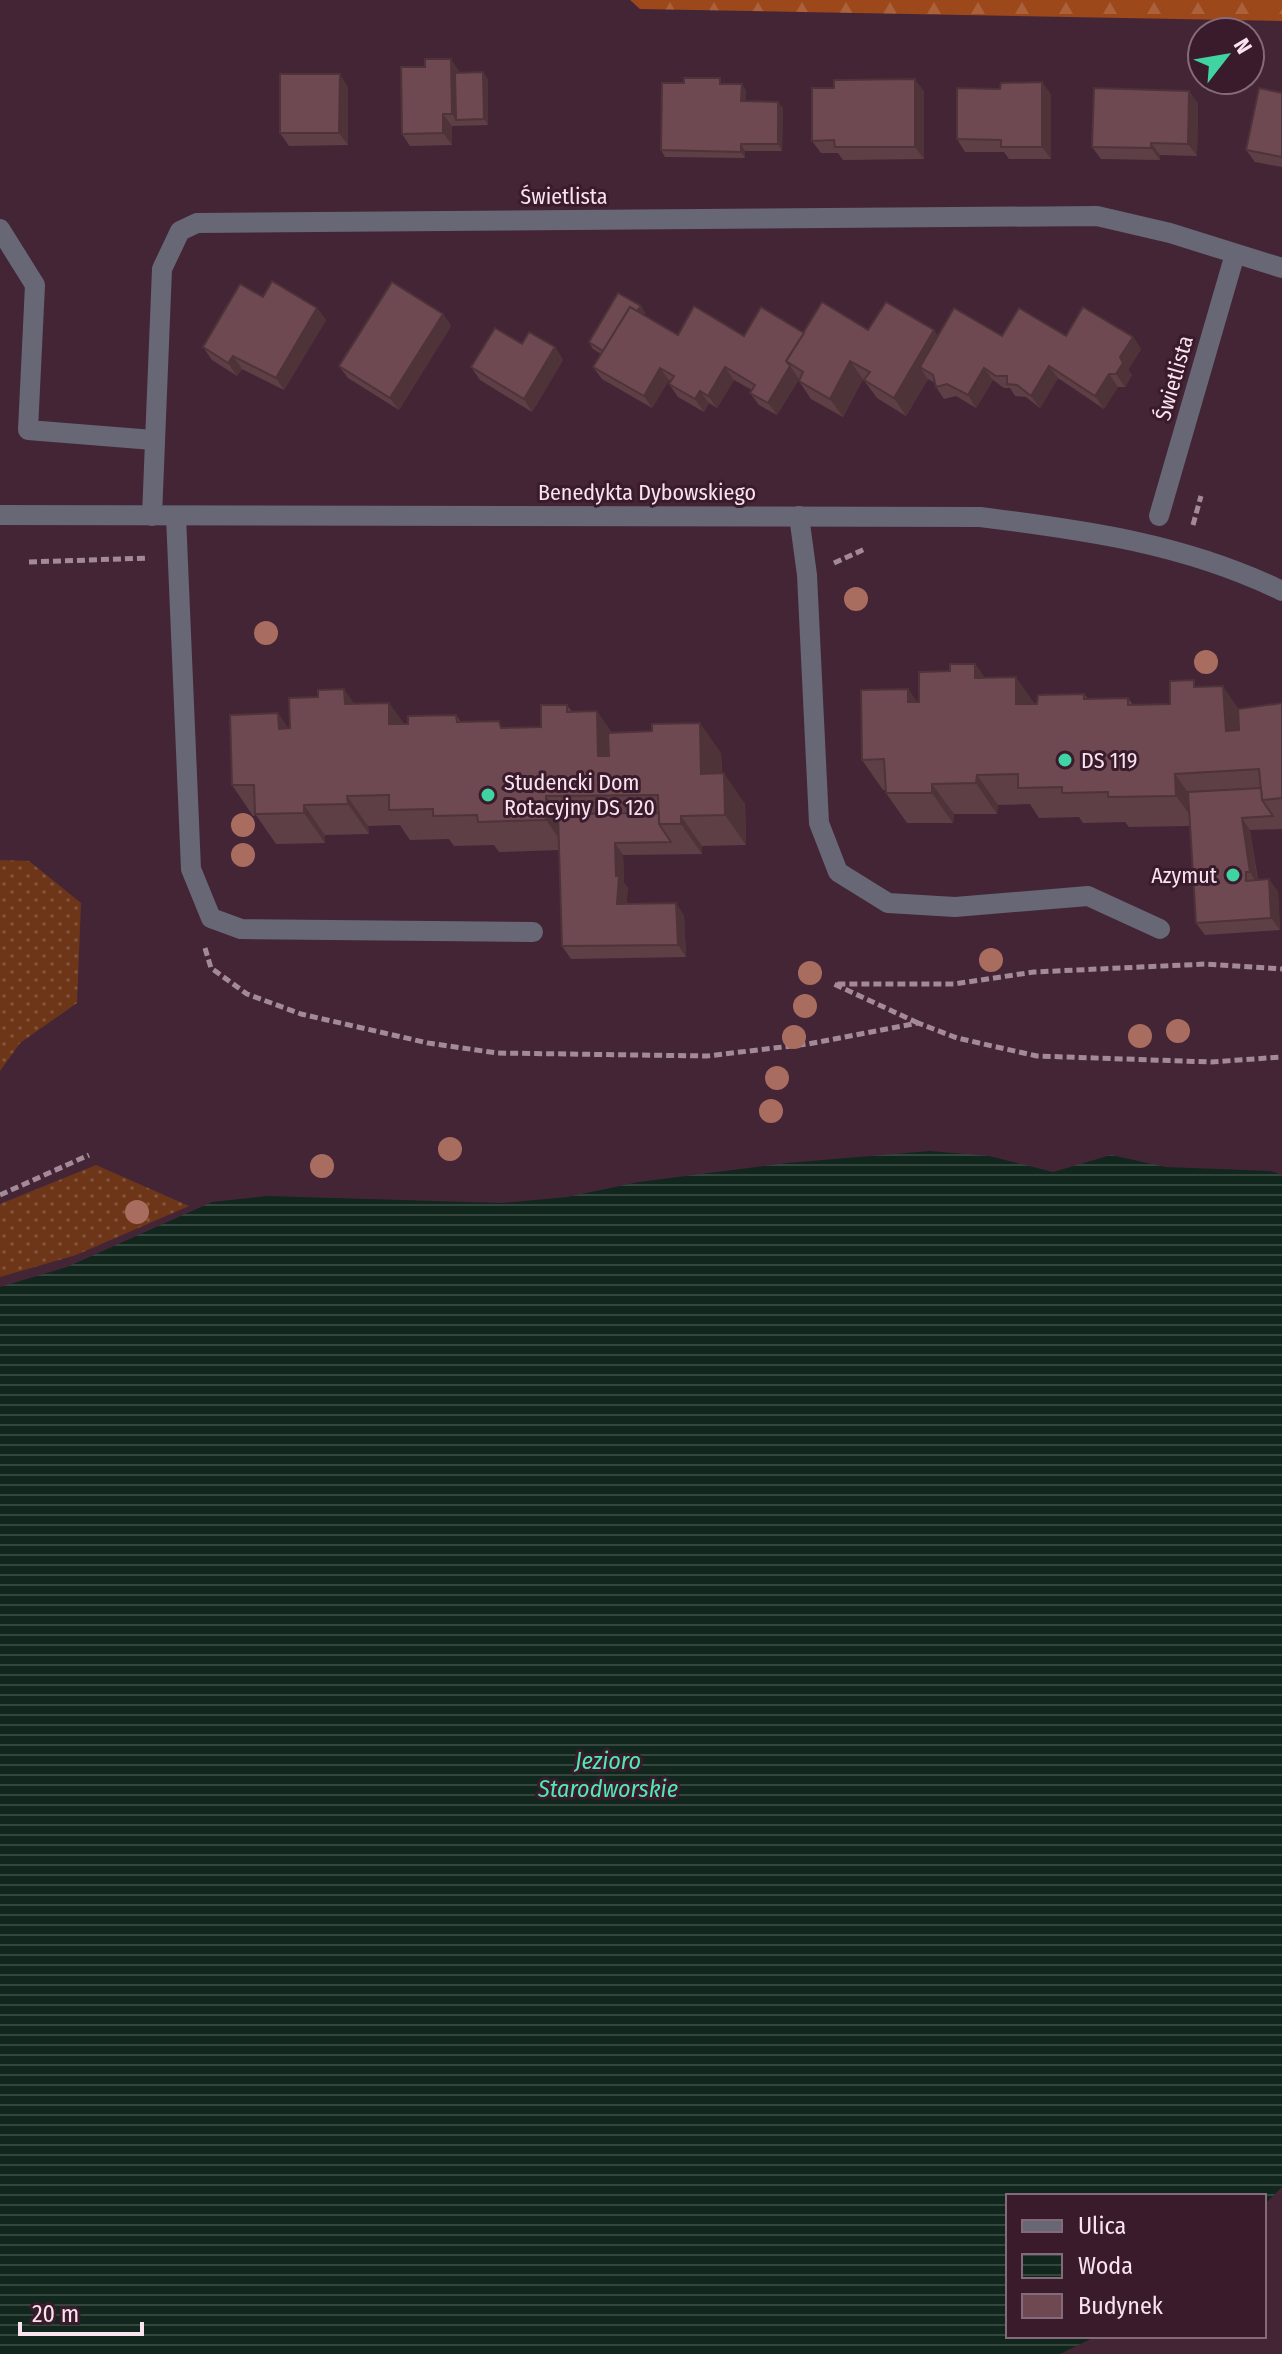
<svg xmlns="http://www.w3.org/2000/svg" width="1282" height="2354" font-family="'Fira Sans Condensed',sans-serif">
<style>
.grass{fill:url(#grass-dots)}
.forest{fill:url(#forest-firs)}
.water{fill:url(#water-rules)}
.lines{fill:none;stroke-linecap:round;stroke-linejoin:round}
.path{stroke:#a38a98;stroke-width:5;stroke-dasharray:8 4;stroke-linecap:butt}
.minor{stroke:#676776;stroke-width:20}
.tree{fill:#a96d5f}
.wall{fill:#5f3f46}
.shaded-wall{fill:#4e3339}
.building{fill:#6f4951;stroke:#4e3339;stroke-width:2}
.poi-dot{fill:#40d4a2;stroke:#391b2c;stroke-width:3}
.labels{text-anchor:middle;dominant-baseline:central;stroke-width:6;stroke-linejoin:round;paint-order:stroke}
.street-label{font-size:22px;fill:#f8e3ee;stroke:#391b2c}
.poi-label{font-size:22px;fill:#f8e3ee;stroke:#391b2c;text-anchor:start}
.water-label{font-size:24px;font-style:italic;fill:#50e8b3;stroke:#391b2c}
</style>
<defs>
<pattern id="grass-dots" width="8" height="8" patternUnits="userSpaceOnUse" patternTransform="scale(2)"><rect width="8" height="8" fill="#6d3619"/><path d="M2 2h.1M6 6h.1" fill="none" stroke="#83533b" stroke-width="1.8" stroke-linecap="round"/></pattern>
<pattern id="forest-firs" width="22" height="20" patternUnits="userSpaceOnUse" patternTransform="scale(2)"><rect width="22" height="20" fill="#9c481a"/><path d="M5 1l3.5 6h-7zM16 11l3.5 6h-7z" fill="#ab623c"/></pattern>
<pattern id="water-rules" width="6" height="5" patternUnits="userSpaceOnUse" patternTransform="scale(2)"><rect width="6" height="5" fill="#11261d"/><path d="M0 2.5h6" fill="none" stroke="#34453e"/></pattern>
</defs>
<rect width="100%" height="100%" fill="#442536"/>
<g class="grass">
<path d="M0 860 29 861 81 903 77 1003 20 1043 0 1071Z"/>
<path d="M96 1165 189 1206 76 1255 0 1277V1204Z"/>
</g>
<path class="forest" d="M630 0H1282V21L640 9Z"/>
<path class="water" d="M930 1151 989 1156 1053 1172 1111 1155 1166 1167 1271 1171 1282 1175V2187L1264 2205V2196H1008V2336H1097L1060 2354H0V1287L67 1267 212 1202 267 1196 503 1203 567 1197 639 1182 787 1163Z"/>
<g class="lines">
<g class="path">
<path d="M1193 525 1201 496"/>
<path d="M29 562 149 558"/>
<path d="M834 563 865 549"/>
<path d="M205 948 211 968 247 994 301 1014 428 1043 497 1053 707 1056 808 1044 918 1023 957 1038 1037 1056 1211 1062 1282 1057"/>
<path d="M918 1023 834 984H954L1034 972 1206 964 1282 969"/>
<path d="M0 1195 89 1155"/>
</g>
<g class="minor">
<path d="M0 229 35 285 28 430 153 440"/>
<path d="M0 515 980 517C1085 530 1186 544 1282 591"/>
<path d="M152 516 162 269 180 231 197 223 1097 216 1170 233 1282 268"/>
<path d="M176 516 191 869 211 918 241 929 533 932"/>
<path d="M799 516 807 575 819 823 838 872 888 903 955 907 1088 896 1160 929"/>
<path d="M1159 516 1235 254"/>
</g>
</g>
<g class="tree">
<circle cx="856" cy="599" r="12"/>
<circle cx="266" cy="633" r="12"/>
<circle cx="1206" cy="662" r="12"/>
<circle cx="243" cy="825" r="12"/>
<circle cx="243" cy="855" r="12"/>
<circle cx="991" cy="960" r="12"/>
<circle cx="810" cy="973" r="12"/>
<circle cx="805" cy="1006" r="12"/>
<circle cx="1178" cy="1031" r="12"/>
<circle cx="1140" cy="1036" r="12"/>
<circle cx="794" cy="1037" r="12"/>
<circle cx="777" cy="1078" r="12"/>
<circle cx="771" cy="1111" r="12"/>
<circle cx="450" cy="1149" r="12"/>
<circle cx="322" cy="1166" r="12"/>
<circle cx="137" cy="1212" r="12"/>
</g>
<g class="wall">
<path d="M459 71V73L488 79V125L452 126V145L410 146 402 134Z"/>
<path d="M1042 82 1051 95V159H1009L1004 152H965L957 139 1000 89Z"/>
<path d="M724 84 746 90V101L783 108 782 151H745V158L665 157 661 150Z"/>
<path d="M348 87V145L289 146 280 133Z"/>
<path d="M924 91V159L843 160 838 153H821L812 141Z"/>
<path d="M1282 93V167L1255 162 1246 150Z"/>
<path d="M1198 103 1197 156 1160 155V160L1101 159 1092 147Z"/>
<path d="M263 297 317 308 326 320 284 390 242 369 237 376 212 360 203 347Z"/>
<path d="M641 306 645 313 644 315 678 335 744 336 868 330 938 336 1133 337 1141 349 1128 370 1132 375 1125 387H1118L1104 409 1058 378 1040 408 1026 397 1015 396 1010 388H1004L993 380 976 408 956 396 944 399 936 387 935 383 928 379 906 416 877 398 863 379 843 417 811 399 799 381V379L777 415 759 405 750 393 752 390 734 380 717 408 709 403 704 412 678 397 669 384 671 382 669 380 652 408 602 379 593 367 601 354 593 349 589 342Z"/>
<path d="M443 314 451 326 399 410 348 378 339 366Z"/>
<path d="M522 344 555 347 563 360 532 412 480 380 471 367Z"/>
<path d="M975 664 985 678 1034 704 1084 694 1088 699 1128 698 1133 705 1170 704 1199 687 1239 709 1282 703V829L1250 830 1258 880 1269 879 1278 892 1280 930 1205 935 1196 923 1190 826 1129 827 1125 822 1083 823 1079 817 1039 818 1030 804 998 805 997 814H954L953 823H907L886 793V790H883L862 760 908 689 917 702H919L950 671Z"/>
<path d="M318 697 354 703H389L404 724 456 715 461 722 504 728 541 727 567 705 572 712 612 733 721 753 722 773 745 804 746 845 702 846V854L623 855 624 883 628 888 626 904 684 915 686 957 571 959 562 946 559 850 499 852 494 845 454 846 449 839 410 840 400 825 368 826 369 834 325 835V843L276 844 256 815 253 816 232 785Z"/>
</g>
<g class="shaded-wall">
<path d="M451 59 459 71 460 120H456L452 114Z"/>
<path d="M483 72 488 79V125L484 119Z"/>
<path d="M340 74 348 87V145L339 133Z"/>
<path d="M915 79 924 91V159L915 147Z"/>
<path d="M1042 82 1051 95V159L1042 147Z"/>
<path d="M742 84 746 90V107L741 101Z"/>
<path d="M1189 91 1198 103 1197 156 1188 144Z"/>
<path d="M778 102 783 108 782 151 778 144Z"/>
<path d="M443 114 452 126V145L443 133Z"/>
<path d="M1151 143 1160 155V160L1151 148Z"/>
<path d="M741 144 745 151V158L741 152Z"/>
<path d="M641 306 645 313 613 361 609 354Z"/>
<path d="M317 308 326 320 284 390 276 378Z"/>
<path d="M443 314 451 326 399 410 390 398Z"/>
<path d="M934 330 946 348 920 367 928 379 906 416 894 398Z"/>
<path d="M1133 337 1141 349 1128 370 1132 375 1125 387 1116 374 1120 357Z"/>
<path d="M555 347 563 360 532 412 524 399Z"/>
<path d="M233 356 242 369 237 376 228 363Z"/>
<path d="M850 361 863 379 843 417 830 399Z"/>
<path d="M790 366 799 379 777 415 768 403Z"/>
<path d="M1049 366 1058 378 1040 408 1031 396Z"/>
<path d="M725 367 734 380 717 408 708 396Z"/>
<path d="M660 368 669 380 652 408 644 396Z"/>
<path d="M984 368 993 380 976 408 968 395Z"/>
<path d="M1109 374 1118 387 1104 409 1095 396Z"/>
<path d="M700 391 709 403 704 412 695 399Z"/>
<path d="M975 664 996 694 975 678Z"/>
<path d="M1016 677 1037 707 1016 704Z"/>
<path d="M1223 686 1244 717 1247 761 1226 731Z"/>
<path d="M344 689 365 719 345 704Z"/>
<path d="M908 689 929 719 908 702Z"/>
<path d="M389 703 410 733 389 724Z"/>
<path d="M597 711 618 741 619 786 598 756Z"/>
<path d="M278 713 299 743 279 729Z"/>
<path d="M700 723 721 753 723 804 701 774Z"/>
<path d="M724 773 745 804 746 845 725 815Z"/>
<path d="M1175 774 1196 804 1198 826 1176 796Z"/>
<path d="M977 775 998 805 997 814 976 783Z"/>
<path d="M932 784 954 814 953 823 932 793Z"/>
<path d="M347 796 368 826 369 834 348 804Z"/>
<path d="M546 796 567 827V850L546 820Z"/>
<path d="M304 805 325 835V843L304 813Z"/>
<path d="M681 816 702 846V854L681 824Z"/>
<path d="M1242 818 1250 830 1258 885 1250 872Z"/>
<path d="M615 843 623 855 624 883 628 888 625 917 617 904Z"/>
<path d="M1269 879 1278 892 1280 930 1271 918Z"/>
<path d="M676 903 684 915 686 957 678 945Z"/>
</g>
<g class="building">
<path d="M425 59H451L452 114H443V133L402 134 401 67H425Z"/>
<path d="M483 72 484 119 456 120 455 73Z"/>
<path d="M280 74H340L339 133H280Z"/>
<path d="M684 78H720V84H742L741 101 778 102V144H741V152L661 150 662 83H684Z"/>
<path d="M915 79V147H835L834 140 812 141V88H834V80Z"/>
<path d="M1042 82V147H1001V140L957 139V88L1000 89 1001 83Z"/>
<path d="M1094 88 1189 91 1188 144 1151 143V148L1092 147Z"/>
<path d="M1259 88 1282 93V157L1246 150Z"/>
<path d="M272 281 317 308 276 378 233 356 228 363 203 347 240 284 263 297Z"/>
<path d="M392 282 443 314 390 398 339 366Z"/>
<path d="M618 293 641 306 637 311 630 307 603 351 589 342Z"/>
<path d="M822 302 868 330 886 302 934 330 894 398 864 380 870 372 850 361 830 399 799 381 803 372 786 361Z"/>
<path d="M694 306 744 336 761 307 804 333 786 361 790 366 768 403 750 393 755 385 725 367 708 396 700 391 695 399 669 384 674 376 660 368 644 396 593 367 630 307 678 335Z"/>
<path d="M1083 307 1133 337 1120 357 1123 363 1116 374H1109L1095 396 1049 366 1031 396 1017 385 1007 384V376H996L984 368 968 395 947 384 936 387 933 375 920 367 954 308 1002 336 1019 308 1066 336Z"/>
<path d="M495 328 522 344 529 332 555 347 524 399 471 367Z"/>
<path d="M950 664H975V678L1016 677V704H1037L1038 695 1084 694V699L1128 698V705L1170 704V681L1194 680V687L1223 686 1226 731 1239 730 1238 709 1282 703V798L1262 800 1259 769 1175 774 1176 796 1108 797V792L1062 793V787L1018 788V774L977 775 976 783 932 784V793H886L884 759 862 760 861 690 908 689V702H919V672L950 671Z"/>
<path d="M344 689 345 704 389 703V724H408V716L456 715 457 722 499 721 501 728 541 727V705H567V712L597 711 598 756H609L608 733 652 731V724L700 723 701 774 724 773 725 815 681 816V824H659L658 795 546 796V820L478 822 477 815 433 816V809L389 810V795L347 796 348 804 304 805V813L255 814 254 785H232L230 715 278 713 279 729 290 728 289 698 318 697V690Z"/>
<path d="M1261 788 1262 800 1273 816 1242 818 1250 872H1246V881L1269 879 1271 918 1196 923 1188 792Z"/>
<path d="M659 813V824L671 842 615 843 616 876H619L617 904 676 903 678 945 562 946 558 814Z"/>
</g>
<g class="poi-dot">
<circle cx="1065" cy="760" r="8"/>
<circle cx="488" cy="795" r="8"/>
<circle cx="1233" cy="875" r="8"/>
</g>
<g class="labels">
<g class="street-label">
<text x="564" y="196">Świetlista</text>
<text transform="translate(1174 378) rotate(-74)">Świetlista</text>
<text x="647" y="492">Benedykta Dybowskiego</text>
</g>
<g class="poi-label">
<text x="1081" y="760">DS 119</text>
<text x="504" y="782">Studencki Dom<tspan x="504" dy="25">Rotacyjny DS 120</tspan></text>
<text x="1217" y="875" text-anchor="end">Azymut</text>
</g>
<g class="water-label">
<text x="608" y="1761">Jezioro<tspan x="608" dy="28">Starodworskie</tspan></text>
</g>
</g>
<rect x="1006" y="2194" width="260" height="144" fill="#391b2c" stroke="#856b7a" stroke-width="2"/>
<rect x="1022" y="2220" width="40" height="12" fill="#676776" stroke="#856b7a" stroke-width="2"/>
<text x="1078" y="2234" font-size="24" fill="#f8e3ee">Ulica</text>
<rect x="1022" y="2254" width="40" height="24" fill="url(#water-rules)" stroke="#856b7a" stroke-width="2"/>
<text x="1078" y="2274" font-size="24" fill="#f8e3ee">Woda</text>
<rect x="1022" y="2294" width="40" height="24" fill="#6f4951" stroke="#856b7a" stroke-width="2"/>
<text x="1078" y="2314" font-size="24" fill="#f8e3ee">Budynek</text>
<g transform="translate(1226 56) rotate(59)"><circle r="38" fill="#391b2c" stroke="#856b7a" stroke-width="2"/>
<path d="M0-6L14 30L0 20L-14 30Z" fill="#40d4a2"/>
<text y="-12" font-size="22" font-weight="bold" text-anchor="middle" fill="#f8e3ee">N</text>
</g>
<path d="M20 2322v12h122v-12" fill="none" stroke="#f8e3ee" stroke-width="4"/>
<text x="32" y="2322" font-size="24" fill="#f8e3ee" stroke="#391b2c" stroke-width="6" paint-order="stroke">20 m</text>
</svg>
